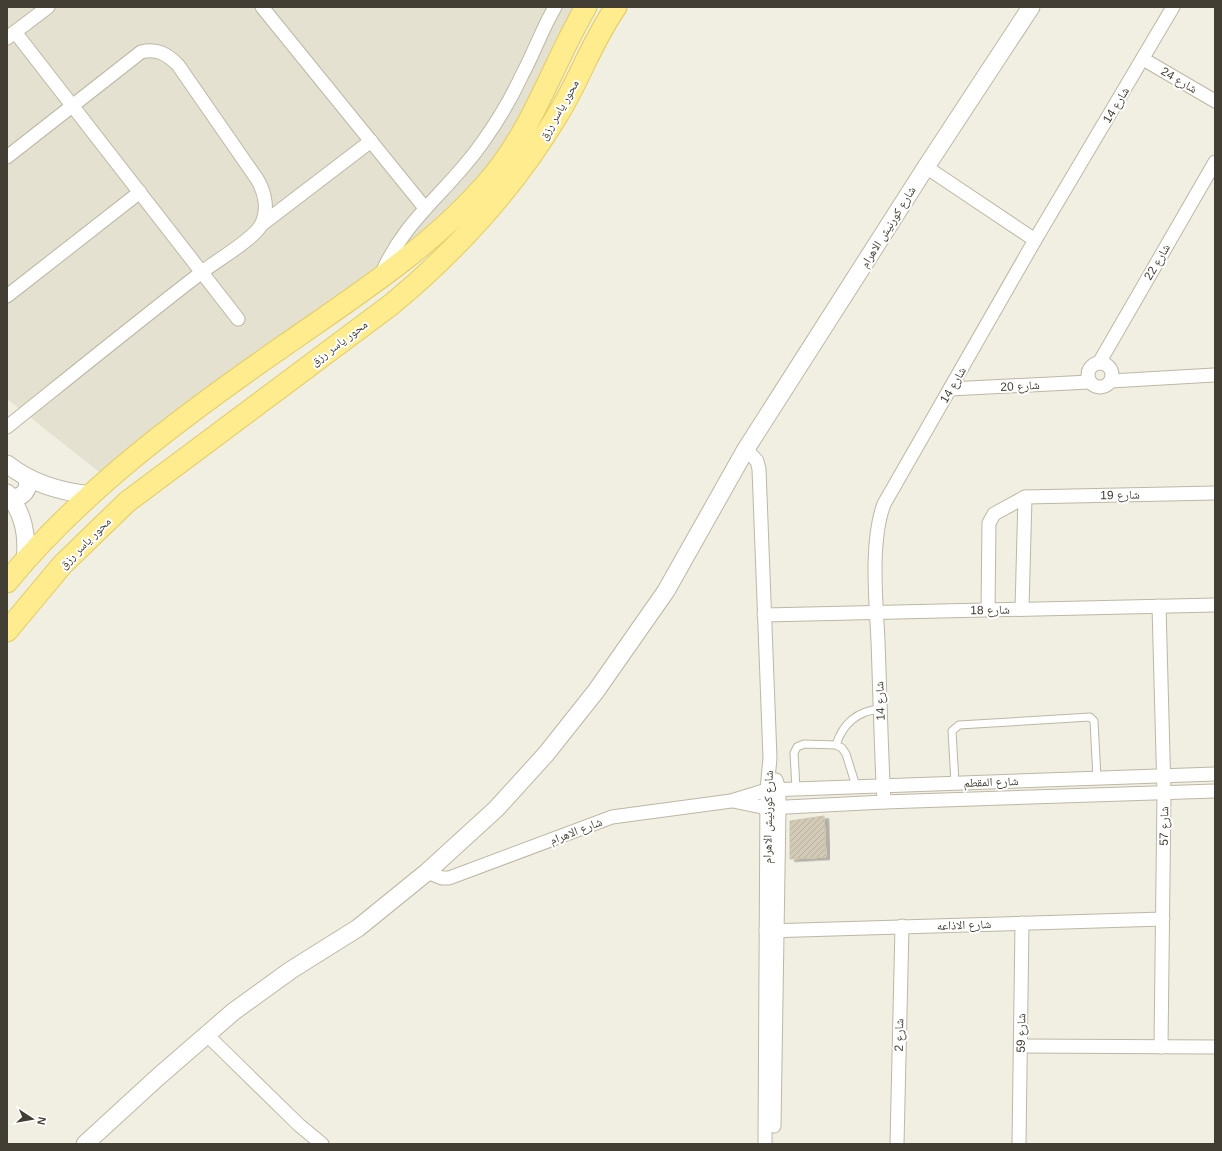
<svg xmlns="http://www.w3.org/2000/svg" width="1222" height="1151" font-family="Arial,'Noto Naskh Arabic',sans-serif">
<style>
.residential{fill:#e5e1d0}
.building{fill:url(#building-hatch);stroke:#cec4ab;filter:url(#shadow)}
.lines{fill:none;stroke-linecap:round;stroke-linejoin:round}
.service-casing{stroke:#bdb7a5;stroke-width:9}
.minor-casing{stroke:#bdb7a5;stroke-width:15}
.tertiary-casing{stroke:#bdb7a5;stroke-width:19}
.primary-casing{stroke:#e3cb5f;stroke-width:23}
.service{stroke:#fff;stroke-width:7}
.minor{stroke:#fff;stroke-width:13}
.tertiary{stroke:#fff;stroke-width:17}
.primary{stroke:#feec8e;stroke-width:21}
.labels{text-anchor:middle;dominant-baseline:central;stroke-width:4;stroke-linejoin:round;paint-order:stroke}
.street-label{font-size:12px;fill:#433e33;stroke:#fff}
</style>
<defs>
<pattern id="building-hatch" width="6" height="6" patternUnits="userSpaceOnUse"><rect width="6" height="6" fill="#d3cbb8"/><path d="M-1 1l2-2M0 6l6-6M5 7l2-2" fill="none" stroke="#b6af9f"/></pattern>
<filter id="shadow"><feDropShadow dx="4.5" dy="2.5" stdDeviation="0" flood-color="#0004"/></filter>
</defs>
<rect width="100%" height="100%" fill="#f1efe2"/>
<path class="residential" d="M7 7H582L502 189 103 475 7 399Z"/>
<path class="building" d="M824 816 826 857 790 859V821Z"/>
<g class="lines">
<g class="service-casing">
<g id="service">
<path d="M836 745C843 723 858 711 880 709"/>
<path d="M955 783 952 731 959 725 1090 717 1094 721 1097 778"/>
<path d="M796 788 794 753 797 747 804 744 836 745 842 748 846 754 856 786"/>
</g>
</g>
<g class="minor-casing">
<g id="minor">
<path d="M262 7 425 208"/>
<path d="M15 32 238 319"/>
<path d="M7 38 48 7"/>
<path d="M1143 59 1215 101"/>
<path d="M7 157 141 52C157 48 167 54 178 65L257 179C265 192 269 210 261 225 254 239 216 261 202 272 136 323 72 375 7 427"/>
<path d="M926 167 1035 240"/>
<path d="M261 225 371 141"/>
<path d="M381 275C405 218 448 192 482 143 497 122 511 99 522 75 534 53 542 29 555 7"/>
<path d="M7 296 140 192"/>
<circle cx="1100" cy="375" r="12"/>
<path d="M1099 363 1215 162"/>
<path d="M1111 381 1214 375"/>
<path d="M950 389 1089 382"/>
<path d="M746 449 757 461 759 469 770 758 767 790 765 1144"/>
<path d="M1159 606 1164 793 1161 1047"/>
<path d="M1022 609 1025 497"/>
<path d="M988 610 989 523 994 514 1025 497 1215 493"/>
<path d="M764 615 1215 605"/>
<path d="M733 801 767 808 884 802 1215 791"/>
<path d="M884 802C881 748 880 694 878 641 876 601 870 541 884 504L1035 240 1173 7"/>
<path d="M427 872 442 878H449L612 817 731 801 767 790 1215 774"/>
<path d="M766 931 1163 919"/>
<path d="M207 1035 299 1125 322 1144"/>
<path d="M1021 1046 1215 1047"/>
<path d="M774 1126 779 807V789L776 780"/>
<path d="M897 1144 902 926"/>
<path d="M1019 1144 1022 923"/>
</g>
</g>
<g class="tertiary-casing">
<g id="tertiary">
<path d="M7 464C32 484 61 492 92 495"/>
<path d="M7 493C23 512 28 536 25 559"/>
<path d="M10 497C23 499 31 489 26 477"/>
<path d="M85 1144 158 1077 233 1012 291 970 358 928 427 872 496 809 546 754 596 691 666 591 746 449 926 167 1031 7"/>
</g>
</g>
<g class="primary-casing">
<g id="primary">
<path d="M7 582C83 489 187 413 285 345 355 296 429 249 486 184 533 131 551 67 586 7"/>
<path d="M7 631 62 565 127 502 392 304C457 250 513 189 557 116 579 81 592 41 616 7"/>
</g>
</g>
<use href="#service" class="service"/>
<use href="#minor" class="minor"/>
<use href="#tertiary" class="tertiary"/>
<use href="#primary" class="primary"/>
</g>
<g class="labels">
<g class="street-label">
<text transform="translate(1179 80) rotate(30)">شارع 24</text>
<text transform="translate(1116 105) rotate(-59)">شارع 14</text>
<text transform="translate(559 110) rotate(-60)">محور ياسر رزق</text>
<text transform="translate(888 227) rotate(-58)">شارع كورنيش الاهرام</text>
<text transform="translate(1157 262) rotate(-60)">شارع 22</text>
<text transform="translate(339 343) rotate(-37)">محور ياسر رزق</text>
<text transform="translate(953 385) rotate(-60)">شارع 14</text>
<text transform="translate(1020 386) rotate(-3)">شارع 20</text>
<text transform="translate(1120 495) rotate(-1)">شارع 19</text>
<text transform="translate(85 543) rotate(-45)">محور ياسر رزق</text>
<text transform="translate(990 610) rotate(-1)">شارع 18</text>
<text transform="translate(880 701) rotate(-92)">شارع 14</text>
<text transform="translate(991 782) rotate(-2)">شارع المقطم</text>
<text transform="translate(768 817) rotate(-89)">شارع كورنيش الاهرام</text>
<text transform="translate(1164 826) rotate(-89)">شارع 57</text>
<text transform="translate(576 831) rotate(-21)">شارع الاهرام</text>
<text transform="translate(964 925) rotate(-2)">شارع الاذاعه</text>
<text transform="translate(1021 1033) rotate(-89)">شارع 59</text>
<text transform="translate(899 1035) rotate(-89)">شارع 2</text>
</g>
</g>
<rect width="1222" height="1151" fill="none" stroke="#433e33" stroke-width="16"/>
<g transform="translate(32 1119) rotate(102)" stroke="#ffffff" stroke-width="3" paint-order="stroke">
<path d="M0-3L7 15L0 10L-7 15Z" fill="#433e33"/>
<text y="-6" font-size="11" font-weight="bold" text-anchor="middle" fill="#433e33">N</text>
</g>
</svg>
